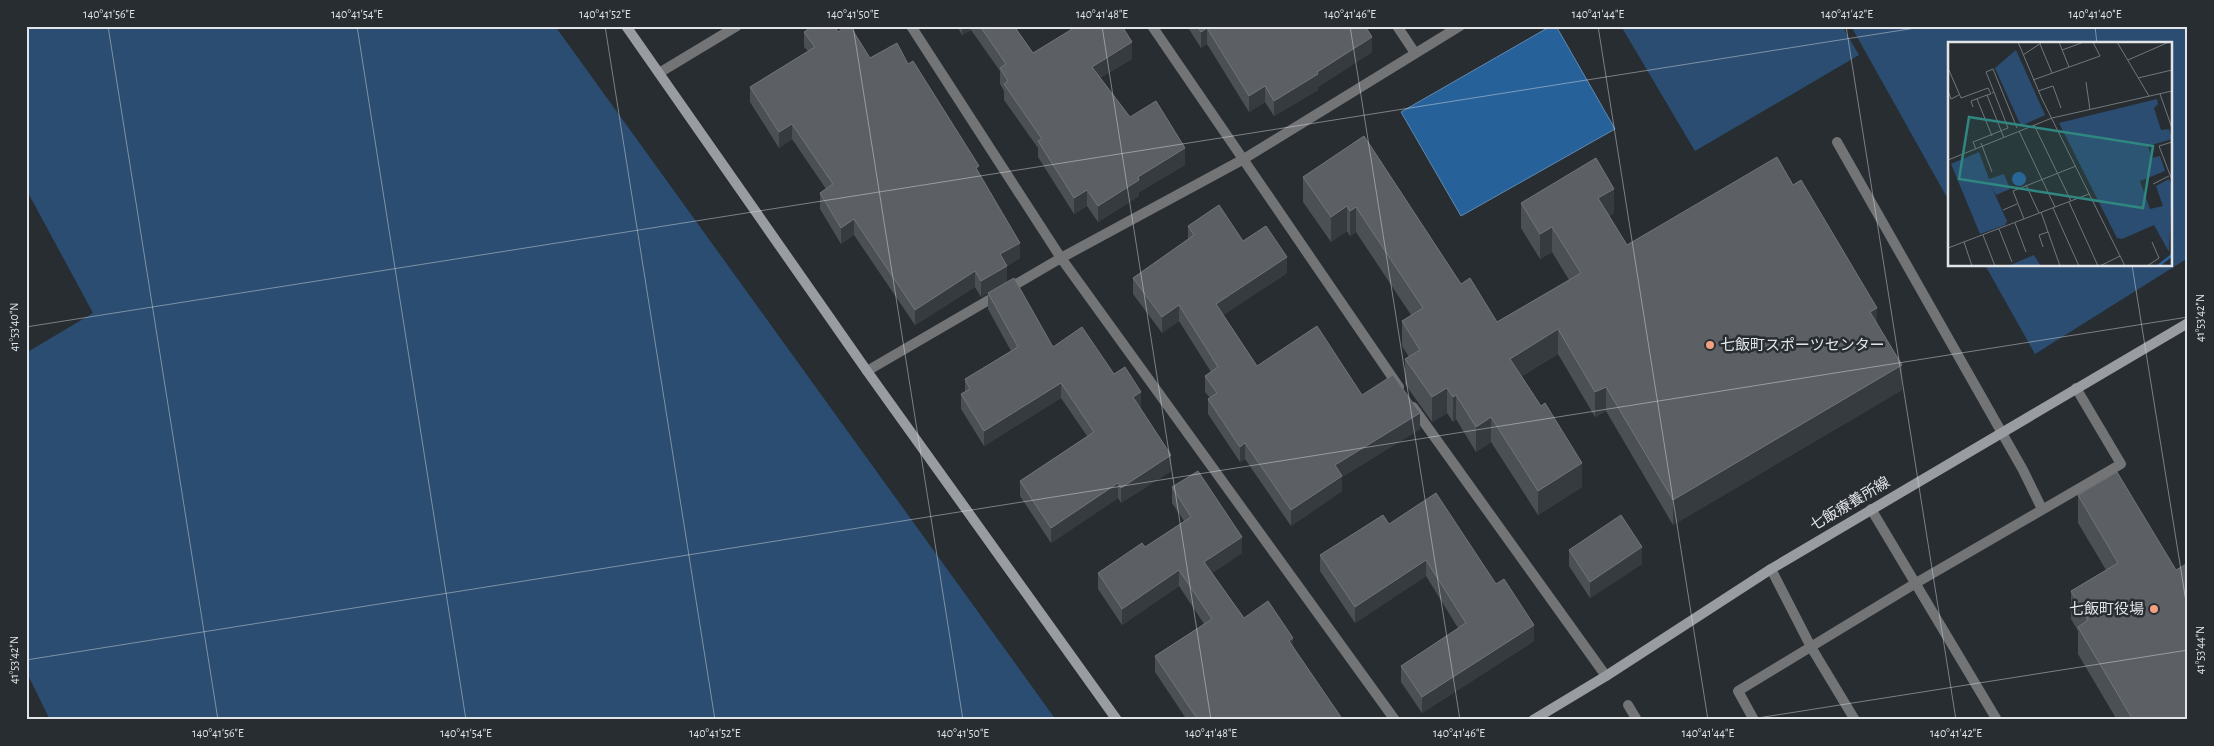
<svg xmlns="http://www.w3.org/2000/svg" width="2214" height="746" font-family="'Alegreya Sans','Noto Sans JP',sans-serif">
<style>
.green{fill:#2b4d71}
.water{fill:#27619a;stroke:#5f89b1}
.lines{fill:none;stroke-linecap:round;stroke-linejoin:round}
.lane{stroke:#727476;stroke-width:10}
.street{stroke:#727476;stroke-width:10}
.secondary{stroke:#999ca0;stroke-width:10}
.wall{fill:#4b5055}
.shaded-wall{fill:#363b40}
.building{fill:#5c6065;stroke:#717579}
.ticks{fill:none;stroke:#e2e5e8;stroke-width:1;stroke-opacity:0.45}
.poi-dot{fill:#f2a081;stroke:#282d32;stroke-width:2}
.labels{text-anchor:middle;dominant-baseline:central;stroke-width:5;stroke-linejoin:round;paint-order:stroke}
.poi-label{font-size:15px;fill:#e2e5e8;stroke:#282d32;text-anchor:start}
.street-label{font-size:15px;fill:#e2e5e8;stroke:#282d32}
.inset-river{fill:none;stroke:#27619a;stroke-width:2.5}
.inset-road{fill:none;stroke:#72777b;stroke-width:1}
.view{fill:#2f8780;fill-opacity:0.15;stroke:#2f8780;stroke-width:2.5}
.inset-edge{fill:none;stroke:#e2e5e8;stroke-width:2.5}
.neatline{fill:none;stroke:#e2e5e8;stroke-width:2}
.ticks-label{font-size:12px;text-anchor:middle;fill:#e2e5e8}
</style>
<rect width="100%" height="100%" fill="#282d32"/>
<g class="green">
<path d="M26 26H555L1056 720H50L26 671V353L93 313 26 189Z"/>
<path d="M1621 26H1842L1859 55 1695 151Z"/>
<path d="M1851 26H2188V258L2035 354 1985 265H2170V44H1949V201Z"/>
</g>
<path class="water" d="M1551 26H1556L1615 129 1461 216 1401 112Z"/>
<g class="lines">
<g class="lane">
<path d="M1837 142 2023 470 2042 509"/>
<path d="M1871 509 1997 720"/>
<path d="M1771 569 1811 647 1855 720"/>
<path d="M1754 720 1738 691 1916 583 2121 464 2076 388"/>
</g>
<g class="street">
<path d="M911 26 1061 258 1395 720"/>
<path d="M1152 26 1399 387"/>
<path d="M1397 26 1415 53"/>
<path d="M659 73 737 26"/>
<path d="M867 371 1061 258 1242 160 1460 26"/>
<path d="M1413 407 1606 676"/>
<path d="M1628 705 1637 720"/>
</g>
<g class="secondary">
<path d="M626 26 867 371 1117 720"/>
<path d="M1533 720 1606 676 1771 569 2188 323"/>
</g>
</g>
<g class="wall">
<path d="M957 26H1014L1033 53 1132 59 1100 78 1130 117 1185 165 1139 192V196L1098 222 1087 206 1074 214 1038 157V148L1004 100V91L1000 84V71L971 30 962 35Z"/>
<path d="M1187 26H1365L1372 52 1318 87V90L1274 116 1265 102 1249 112 1207 44 1201 48Z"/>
<path d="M804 32H838L870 58 908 64 979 172 1020 258 1007 266V282L981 297 975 287 915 325 854 235 841 244 820 209V193L826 189 792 139 779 148 750 102V87L808 51 804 47Z"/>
<path d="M1364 136 1461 284 1497 322 1569 280 1552 252 1540 259 1521 228V203L1614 213 1609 216 1627 245 1877 323 1902 390 1673 525 1606 411 1595 417 1558 354 1522 376 1582 487 1538 515 1491 442 1476 452 1456 419 1453 422 1447 413 1432 422 1405 384V359L1409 357 1402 346V321L1411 315 1356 232 1350 236 1347 231 1331 242 1303 202V177Z"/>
<path d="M1188 226 1243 241 1287 273 1223 315 1257 366 1362 395 1420 429 1342 477V491L1291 526 1245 459 1240 462 1208 414V399L1210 398 1205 392V376L1211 372 1179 321 1162 333 1133 294V278L1188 239Z"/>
<path d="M988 293 1053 347 1114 374 1141 407 1140 408 1171 471 1121 503 1118 498 1051 543 1020 496V481L1087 436 1061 398 984 446 961 409V394L965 392V379L1011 351 988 309Z"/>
<path d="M2117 472 2188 720H2117L2078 654V631L2071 619V591L2106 570 2078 523V495Z"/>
<path d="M1172 487 1242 553 1212 573 1244 618 1293 647 1343 720H1187L1155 672V656L1204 624 1179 586 1122 625 1098 589V573L1145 547 1184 521 1172 503Z"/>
<path d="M1389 524 1534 641 1422 713 1401 682V666L1458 628 1426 576 1355 623 1320 571V555Z"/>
<path d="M1569 550 1642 564 1590 598 1569 566Z"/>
</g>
<g class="shaded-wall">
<path d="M962 26H971V30L962 35Z"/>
<path d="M1207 28V44L1201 48V32Z"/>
<path d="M1372 37V52L1318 87V90L1274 116V101Z"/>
<path d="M1132 42V59L1092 83V67Z"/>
<path d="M1265 86V102L1249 112V96Z"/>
<path d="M792 124V139L779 148V132Z"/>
<path d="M1185 148V165L1139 192V196L1098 222V206L1138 177Z"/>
<path d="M1614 189V213L1598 222V198Z"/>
<path d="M1087 190V206L1074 214V198Z"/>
<path d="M1347 206V231L1331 242V217Z"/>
<path d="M1356 207V232L1350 236V211Z"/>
<path d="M854 219V235L841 244V228Z"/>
<path d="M1552 227V252L1540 259V234Z"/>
<path d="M1020 243V258L1007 266V282L981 297V281L1000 254Z"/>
<path d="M1287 257V273L1216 320V304Z"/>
<path d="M975 271V287L915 325V310Z"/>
<path d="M1179 305V321L1162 333V317Z"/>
<path d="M1877 308V332L1870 312Z"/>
<path d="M1558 329V354L1510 383V359Z"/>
<path d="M1902 365V390L1673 525V500Z"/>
<path d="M1061 383V398L984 446V431Z"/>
<path d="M1606 387V411L1595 417V392Z"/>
<path d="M1447 388V413L1432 422V397Z"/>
<path d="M1141 392V407L1133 413V397Z"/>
<path d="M1456 395V419L1453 422V397Z"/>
<path d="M1420 413V429L1342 477V491L1291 526V510L1335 465Z"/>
<path d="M1491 417V442L1476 452V427Z"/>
<path d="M1245 443V459L1240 462V447Z"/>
<path d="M1171 455V471L1121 503V488Z"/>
<path d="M1582 463V487L1538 515V491Z"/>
<path d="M1118 483V498L1051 543V528Z"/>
<path d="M1242 537V553L1204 579V562Z"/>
<path d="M1642 547V564L1590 598V582Z"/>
<path d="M1426 560V576L1355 623V607Z"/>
<path d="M1179 570V586L1122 625V609Z"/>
<path d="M1534 625V641L1422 713V697Z"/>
<path d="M1293 638V654L1289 641Z"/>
</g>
<g class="building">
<path d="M813 26H835L838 32 846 26H850L870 58 897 43 908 64 913 61 979 166 976 168 1020 243 1000 254 1007 266 981 281 975 271 915 310 854 219 841 228 820 193 833 184 792 124 779 132 750 87 815 47 804 32Z"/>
<path d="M980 26H1014L1033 53 1077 26H1122L1132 42 1092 67 1130 117 1156 101 1185 148 1138 177 1139 180 1098 206 1087 190 1074 198 1038 141 1042 139 1004 84 1008 81 1000 68 1006 64Z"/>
<path d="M1197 26H1365L1372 37 1317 72 1318 74 1274 101 1265 86 1249 96 1207 28 1201 32Z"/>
<path d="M1364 136 1461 284 1470 278 1497 322 1581 273 1552 227 1540 234 1521 203 1596 158 1614 189 1598 198 1627 245 1777 157 1793 185 1801 180 1877 308 1870 312 1902 365 1673 500 1606 387 1595 392 1558 329 1510 359 1541 406 1545 403 1582 463 1538 491 1491 417 1476 427 1456 395 1453 397 1447 388 1432 397 1405 359 1420 350 1402 321 1423 308 1356 207 1350 211 1347 206 1331 217 1303 177Z"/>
<path d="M1219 205 1243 241 1266 226 1287 257 1216 304 1257 366 1317 326 1362 395 1393 375 1420 413 1335 465 1342 476 1291 510 1245 443 1240 447 1208 399 1217 393 1205 376 1218 367 1179 305 1162 317 1133 278 1194 235 1188 226Z"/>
<path d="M1014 278 1053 347 1082 327 1114 374 1125 367 1141 392 1133 397 1171 455 1121 488 1118 483 1051 528 1020 481 1094 432 1061 383 984 431 961 394 970 389 965 379 1018 347 988 293Z"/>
<path d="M1198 471 1242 537 1204 562 1244 618 1268 601 1293 638 1289 641 1343 720H1198L1155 656 1212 619 1179 570 1122 609 1098 573 1142 543 1145 547 1191 517 1172 487Z"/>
<path d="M2117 472 2176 570 2188 563V720H2133L2078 627 2088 620 2071 591 2118 563 2078 495Z"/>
<path d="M1436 493 1496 584 1504 579 1534 625 1422 697 1401 666 1466 623 1426 560 1355 607 1320 555 1383 515 1389 524Z"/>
<path d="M1621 515 1642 547 1590 582 1569 550Z"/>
</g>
<path class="ticks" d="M108 26 218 720M357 26 466 720M605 26 715 720M853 26 963 720M1102 26 1211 720M1350 26 1460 720M1598 26 1708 720M1846 26 1956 720M2095 26 2097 44M2132 265 2188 614M26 327 1928 26M26 660 2188 317M1745 720 2188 650"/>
<g class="poi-dot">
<circle cx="1710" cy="345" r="5"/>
<circle cx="2154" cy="609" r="5"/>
</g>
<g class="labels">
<g class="poi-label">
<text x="1720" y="345">七飯町スポーツセンター</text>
<text x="2144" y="609" text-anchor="end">七飯町役場</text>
</g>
<g class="street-label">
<text transform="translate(1850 504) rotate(-31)">七飯療養所線</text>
</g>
</g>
<g transform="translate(1948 42)">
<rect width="224" height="224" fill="#282d32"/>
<path d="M68 8 97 73 73 84 47 26ZM209 57 210 62 206 66 213 88 221 87 224 97 200 104 204 116 212 114 217 129 192 139 202 167 215 164 208 144 221 137 224 145 221 210 206 183 174 197 169 196 111 81ZM31 110 41 137 56 132 62 147 48 153 43 144 59 179 57 183 32 192 3 122ZM86 213 92 223 60 224Z" fill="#2b4d71"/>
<path d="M64 137a7 7 0 1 1 14 0a7 7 0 1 1-14 0Z" fill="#27619a"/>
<path class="inset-river" d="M210 224 224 213"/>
<path class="inset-road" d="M70 0 94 57 177 224M111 0 121 25M169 0 201 54M92 2 104 31M114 8 136 0M75 13 93 1M180 18 221 0M0 26 13 56 40 46 43 52 39 53 56 96M190 36 224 28M85 38 152 14 145 0M138 40 142 68M0 49 3 57 11 53M90 49 105 44 113 66M46 50 38 30 45 27 69 86M212 52 224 86M29 57 44 94M25 65 23 59 39 53M86 83 123 159M71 89 107 165M224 100 211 104 224 138M33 101 44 130M28 107 25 100 60 86 46 50 44 51M0 118 104 76 224 49M205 142 221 134M78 143 91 171M121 160 150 224M105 166 131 224M55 168 69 162M93 170 112 224M76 177 65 149 128 124M67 181 78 210M51 187 64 220M35 193 47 224M16 200 24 224M95 205 91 193 100 190M0 206 141 152M152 224 172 214M199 224 211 216 204 200"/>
<path class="view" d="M21 75 205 104 195 166 11 137Z"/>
<rect width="224" height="224" class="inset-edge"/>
</g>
<rect width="2214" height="746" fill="none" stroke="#282d32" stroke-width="55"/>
<rect x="28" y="28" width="2158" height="690" class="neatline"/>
<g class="ticks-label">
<text x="109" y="18">140°41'56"E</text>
<text x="357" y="18">140°41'54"E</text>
<text x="605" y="18">140°41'52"E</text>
<text x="853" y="18">140°41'50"E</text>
<text x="1102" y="18">140°41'48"E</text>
<text x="1350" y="18">140°41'46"E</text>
<text x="1598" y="18">140°41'44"E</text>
<text x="1847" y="18">140°41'42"E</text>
<text x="2095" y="18">140°41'40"E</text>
<text transform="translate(2200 318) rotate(-90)" y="4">41°53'42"N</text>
<text transform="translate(14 327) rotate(-90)" y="4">41°53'40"N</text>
<text transform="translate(2200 650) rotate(-90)" y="4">41°53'44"N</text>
<text transform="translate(14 660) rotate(-90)" y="4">41°53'42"N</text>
<text x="218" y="737">140°41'56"E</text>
<text x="466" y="737">140°41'54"E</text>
<text x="715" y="737">140°41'52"E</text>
<text x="963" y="737">140°41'50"E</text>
<text x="1211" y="737">140°41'48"E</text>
<text x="1459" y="737">140°41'46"E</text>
<text x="1708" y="737">140°41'44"E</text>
<text x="1956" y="737">140°41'42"E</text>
</g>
</svg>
